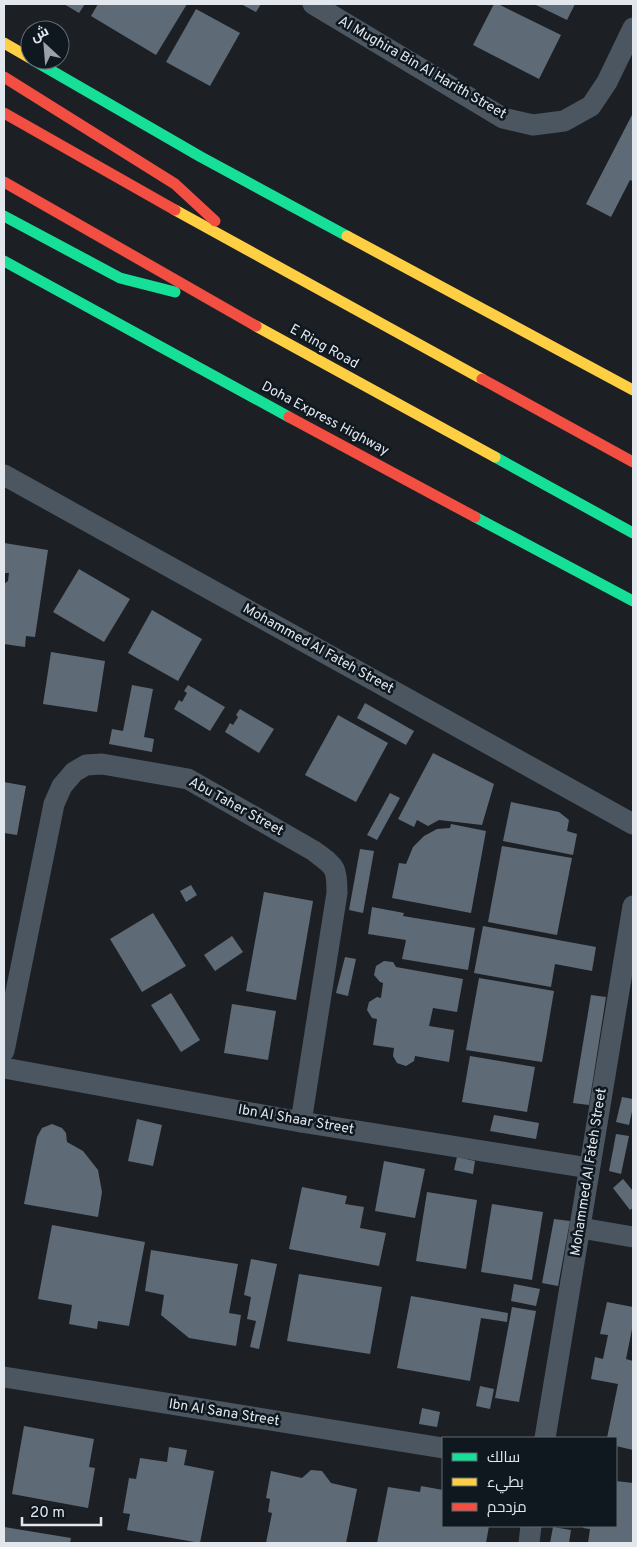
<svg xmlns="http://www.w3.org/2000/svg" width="637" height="1547" font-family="Overpass,Cairo,sans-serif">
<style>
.building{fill:#5f6a77}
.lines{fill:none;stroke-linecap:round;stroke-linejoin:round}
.street{stroke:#4b5660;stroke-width:21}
.fast{stroke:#16e098;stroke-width:11}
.slow{stroke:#ffcf43;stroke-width:11}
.jam{stroke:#f24e42;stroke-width:11}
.labels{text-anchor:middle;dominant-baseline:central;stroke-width:5;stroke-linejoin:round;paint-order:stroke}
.street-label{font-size:14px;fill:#e2e7ee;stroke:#0f171f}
</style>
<rect width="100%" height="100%" fill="#1c2025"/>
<g class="building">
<path d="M64 4H85L79 13Z"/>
<path d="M98 4H187L156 55 91 16Z"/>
<path d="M241 4H261L256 12Z"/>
<path d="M494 4H498L561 35 539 79 473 45Z"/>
<path d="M534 4H575L567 20Z"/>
<path d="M196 9 240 33 210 86 166 62Z"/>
<path d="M633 113V181L630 180 611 217 586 204Z"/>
<path d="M4 543 48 550 35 637 26 636 25 647 4 644V584L8 581 9 573H4Z"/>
<path d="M79 569 130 599 104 642 53 612Z"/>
<path d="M152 610 202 639 178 681 128 653Z"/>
<path d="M51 652 105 661 97 712 43 704Z"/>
<path d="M132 685 153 689 144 737 154 739 152 752 109 744 112 729 123 731Z"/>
<path d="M188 685 225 707 210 731 174 709 179 700 182 702 187 693 184 691Z"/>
<path d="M365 703 414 731 406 745 357 718Z"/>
<path d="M240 709 274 729 259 753 225 732 230 723 233 725 238 717 236 715Z"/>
<path d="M338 715 388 743 356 802 305 775Z"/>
<path d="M433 753 494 784 482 825 439 820 428 826 417 820 414 827 398 819Z"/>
<path d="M4 782 26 786 17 835 4 833Z"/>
<path d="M390 793 400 798 377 840 367 835Z"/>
<path d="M511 802 559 812 569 820 567 831 577 834 573 855 503 841Z"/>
<path d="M451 824 486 831 471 913 392 898 399 863 406 864 413 847 424 836 437 829 450 828Z"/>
<path d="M502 846 572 858 557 935 488 922Z"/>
<path d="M360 849 374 851 363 913 349 910Z"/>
<path d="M191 885 197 895 186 902 180 891Z"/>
<path d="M264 892 313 901 296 1000 246 991Z"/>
<path d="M372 907 404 913 403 916 475 928 468 970 402 959 406 940 368 934Z"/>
<path d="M153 913 186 966 142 992 110 939Z"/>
<path d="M483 926 596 947 592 971 555 964 551 987 474 973Z"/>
<path d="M232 936 243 952 215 971 204 955Z"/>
<path d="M345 957 356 959 348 996 336 993Z"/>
<path d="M384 961 393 962 396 967 463 979 457 1012 433 1008 429 1026 454 1030 449 1062 415 1056 414 1061 406 1066 397 1063 393 1056 394 1048 373 1045 377 1019 372 1018 367 1010 369 1002 377 997 381 998 383 983 380 982 374 975 376 966Z"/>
<path d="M479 978 554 991 542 1062 466 1050Z"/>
<path d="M171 993 200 1040 181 1052 151 1005Z"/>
<path d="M591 995 606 997 589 1105 573 1103Z"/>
<path d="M232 1004 276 1011 268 1060 224 1053Z"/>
<path d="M470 1056 535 1067 527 1112 462 1102Z"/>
<path d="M622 1097 633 1099V1107L629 1125 616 1122Z"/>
<path d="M494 1115 539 1123 536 1139 490 1131Z"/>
<path d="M137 1119 162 1125 153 1166 128 1161Z"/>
<path d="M52 1124 62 1128 66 1133 67 1142 83 1151 98 1170 102 1192 98 1217 24 1204 37 1137 42 1128Z"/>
<path d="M616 1134 629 1136 621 1174 609 1171Z"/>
<path d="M457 1157 475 1161 473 1174 454 1170Z"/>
<path d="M384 1161 425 1169 415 1218 375 1211Z"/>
<path d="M623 1179 633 1191V1208L630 1210 613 1188Z"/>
<path d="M302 1187 347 1196 345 1204 364 1207 360 1228 386 1233 379 1266 289 1249Z"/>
<path d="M427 1192 477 1200 466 1269 416 1261Z"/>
<path d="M492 1204 543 1212 532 1280 481 1272Z"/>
<path d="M554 1219 570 1221 558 1286 542 1283Z"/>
<path d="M52 1225 145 1242 129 1326 98 1321 97 1329 69 1324 72 1305 38 1299Z"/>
<path d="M151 1250 238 1264 229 1313 241 1315 236 1346 189 1338 161 1315 164 1295 145 1291Z"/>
<path d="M251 1259 277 1264 259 1349 250 1347 256 1321 247 1319 251 1297 244 1295Z"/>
<path d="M299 1274 382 1287 370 1354 287 1341Z"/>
<path d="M514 1284 540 1289 536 1306 511 1301Z"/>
<path d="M411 1296 508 1313 507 1322 481 1318 470 1381 397 1368Z"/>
<path d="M607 1302 633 1307V1324L626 1359 633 1361V1450L616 1446V1438H607L618 1384 591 1379 595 1357 603 1359 608 1335 600 1334Z"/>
<path d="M512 1307 536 1311 519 1402 495 1398Z"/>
<path d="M480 1386 494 1389 490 1409 476 1406Z"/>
<path d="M422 1408 440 1412 437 1427 419 1424Z"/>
<path d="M24 1426 94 1439 89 1467 95 1468 88 1508 12 1494Z"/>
<path d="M169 1447 187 1450 184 1465 214 1471 200 1543 127 1530 130 1514 123 1513 129 1478 136 1479 140 1458 167 1462Z"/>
<path d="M311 1470 322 1471 331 1483 357 1489 346 1543H266L272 1513 268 1512 270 1499 266 1498 271 1471 302 1478Z"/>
<path d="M616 1481 633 1483V1543H588L590 1529 583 1528 584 1526H616Z"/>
<path d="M421 1486 443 1490V1526H489L486 1543H377L388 1487 420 1492Z"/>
<path d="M4 1527 71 1538 70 1543H4Z"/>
<path d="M553 1527 571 1530 569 1543H550Z"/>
</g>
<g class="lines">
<g class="street">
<path d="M313 4 503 118 533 125 564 121 591 106 607 82 633 28"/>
<path d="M4 475 633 824"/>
<path d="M4 1051 54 804 62 786 74 772 86 765 102 764 188 779 314 851C335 867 337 866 337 893L301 1122"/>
<path d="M4 1068 301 1122 589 1168"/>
<path d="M581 1228 633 1237"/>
<path d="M4 1377 443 1448"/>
<path d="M545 1438 633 906"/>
<path d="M529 1543 531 1526"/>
</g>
<g class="fast">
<path d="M33 60 201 157 347 236"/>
<path d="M4 216 120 278 175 292"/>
<path d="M4 261 289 417"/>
<path d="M495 457 633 533"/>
<path d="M475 517 633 601"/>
</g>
<g class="slow">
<path d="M4 43 30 58"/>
<path d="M175 210 482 379"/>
<path d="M347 236 633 390"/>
<path d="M256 326 495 457"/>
</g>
<g class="jam">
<path d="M4 77 175 184 215 221"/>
<path d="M4 113 175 210"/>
<path d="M4 182 256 326"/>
<path d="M482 379 633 462"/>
<path d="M289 417 475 517"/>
</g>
</g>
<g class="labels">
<g class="street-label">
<text transform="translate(422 68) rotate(30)">Al Mughira Bin Al Harith Street</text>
<text transform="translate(324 347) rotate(29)">E Ring Road</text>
<text transform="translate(325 419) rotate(28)">Doha Express Highway</text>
<text transform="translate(318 649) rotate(29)">Mohammed Al Fateh Street</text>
<text transform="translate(236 807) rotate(29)">Abu Taher Street</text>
<text transform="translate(296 1120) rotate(10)">Ibn Al Shaar Street</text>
<text transform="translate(589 1172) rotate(-81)">Mohammed Al Fateh Street</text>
<text transform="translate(224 1413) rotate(9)">Ibn Al Sana Street</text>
</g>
</g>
<rect width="637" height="1547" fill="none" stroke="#e2e7ee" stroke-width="10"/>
<rect x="442" y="1437" width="175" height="90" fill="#0f171f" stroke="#636a72"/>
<rect x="452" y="1453" width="25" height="8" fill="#16e098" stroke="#636a72"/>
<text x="487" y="1462" font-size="15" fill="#e2e7ee">سالك</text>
<rect x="452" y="1478" width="25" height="8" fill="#ffcf43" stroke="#636a72"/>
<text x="487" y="1487" font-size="15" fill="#e2e7ee">بطيء</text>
<rect x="452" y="1503" width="25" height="8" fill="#f24e42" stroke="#636a72"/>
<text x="487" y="1512" font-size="15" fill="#e2e7ee">مزدحم</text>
<g transform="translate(45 45) rotate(334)"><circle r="24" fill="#0f171f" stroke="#636a72"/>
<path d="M0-4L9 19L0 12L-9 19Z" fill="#9da1a8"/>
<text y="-8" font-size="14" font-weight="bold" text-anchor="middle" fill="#e2e7ee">ش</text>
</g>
<path d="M22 1517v8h79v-8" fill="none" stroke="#e2e7ee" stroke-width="2.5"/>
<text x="30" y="1517" font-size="15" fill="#e2e7ee" stroke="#0f171f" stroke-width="4" paint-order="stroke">20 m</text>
</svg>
